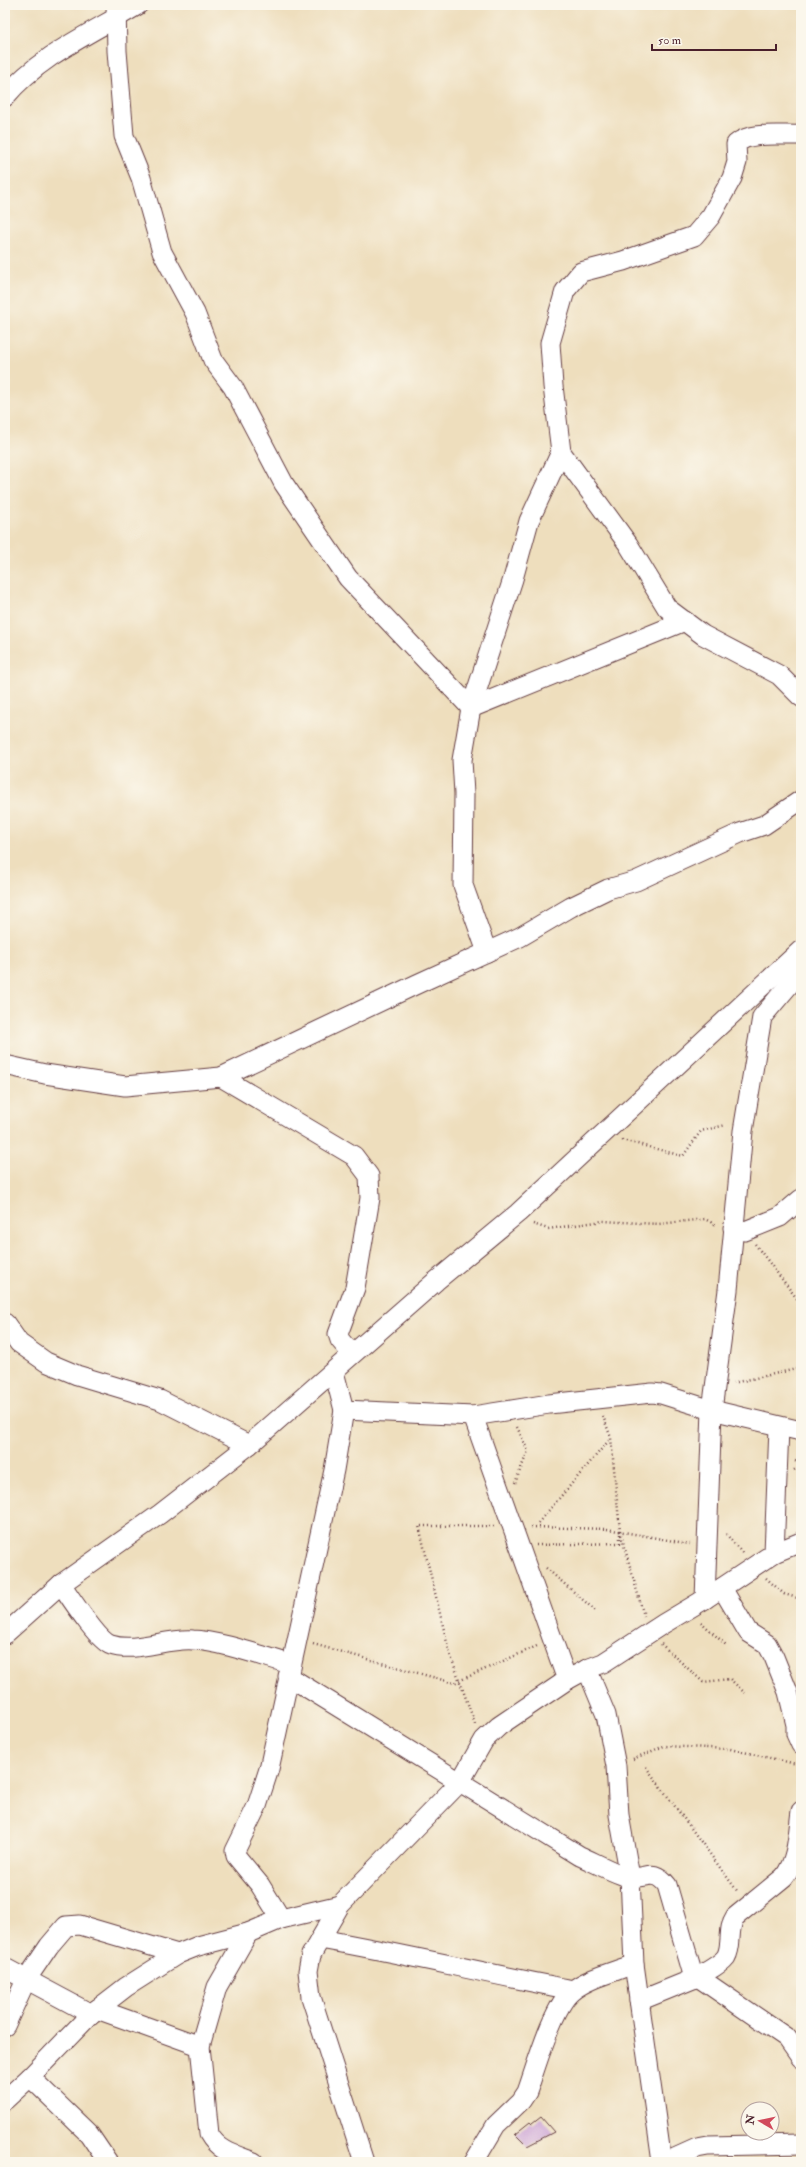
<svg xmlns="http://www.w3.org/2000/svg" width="806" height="2167" font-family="'IM FELL Double Pica',serif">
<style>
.building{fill:#c596d2}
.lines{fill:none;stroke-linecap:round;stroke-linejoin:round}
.minor-casing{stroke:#633c41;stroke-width:21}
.path{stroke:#633c41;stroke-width:2.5;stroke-dasharray:1 3;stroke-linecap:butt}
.minor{stroke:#fff;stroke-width:19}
</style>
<rect width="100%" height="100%" fill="#fbf7ec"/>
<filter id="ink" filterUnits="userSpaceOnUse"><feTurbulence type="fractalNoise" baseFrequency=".025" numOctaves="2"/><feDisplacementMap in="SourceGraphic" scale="8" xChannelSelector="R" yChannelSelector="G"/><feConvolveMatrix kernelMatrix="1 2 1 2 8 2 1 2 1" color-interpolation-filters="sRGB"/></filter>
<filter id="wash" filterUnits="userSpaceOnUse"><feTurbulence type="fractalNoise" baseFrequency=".012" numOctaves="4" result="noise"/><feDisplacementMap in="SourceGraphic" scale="16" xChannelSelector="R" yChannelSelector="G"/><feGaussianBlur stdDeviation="0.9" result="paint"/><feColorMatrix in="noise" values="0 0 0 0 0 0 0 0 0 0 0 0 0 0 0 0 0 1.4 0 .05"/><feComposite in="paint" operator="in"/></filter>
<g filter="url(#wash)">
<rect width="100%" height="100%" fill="#eedebd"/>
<g id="blocks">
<path class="building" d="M541 2117 554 2132 527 2146 515 2134 530 2122 532 2124Z"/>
</g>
</g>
<g filter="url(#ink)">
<use href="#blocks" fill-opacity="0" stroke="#633c41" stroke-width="1"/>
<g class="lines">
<g class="minor-casing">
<g id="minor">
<path d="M116 5 117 51 124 136 141 178 162 252 195 313 213 360 233 387 284 484 348 578 471 708"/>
<path d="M5 97C40 55 92 33 138 5"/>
<path d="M801 135C783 136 749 131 736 144L737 162 732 178 711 216 694 236 623 261 581 272 565 291 550 343 553 386 561 452 628 544 667 608 703 635 779 675 801 697"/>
<path d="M471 708 685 621"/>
<path d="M487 952 463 885 464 794 462 760 471 708 513 579 529 521 561 452"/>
<path d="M5 1065 45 1074 125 1086 221 1077 417 984 520 937 571 907 608 889 636 881 740 833 764 825 801 800"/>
<path d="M221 1077 354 1156 369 1176 370 1198 355 1288 338 1334 340 1340 352 1354"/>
<path d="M733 1228 745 1231 780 1217 801 1199"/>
<path d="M5 1323 19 1343 46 1362 77 1375 160 1400 249 1445"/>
<path d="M334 1372 344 1410 473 1416 567 1680 587 1669 606 1715 616 1766 619 1815 630 1877 634 1964 662 2162"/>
<path d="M473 1416 549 1404 652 1393 661 1394 712 1410 801 1431"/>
<path d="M774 1553 779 1428"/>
<path d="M61 1584C70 1597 98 1641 111 1645 134 1653 167 1638 193 1640 220 1641 262 1656 290 1664"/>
<path d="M722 1588 748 1632 767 1644 774 1657 788 1692 796 1725V1734L801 1745"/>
<path d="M705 1599 712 1410 728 1290 743 1131 762 1017 801 971"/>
<path d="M5 1634 61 1584 160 1514 249 1445 436 1281 518 1213 801 950"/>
<path d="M587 1669 603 1663 663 1624 705 1599 774 1553 801 1542"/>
<path d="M288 1676 580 1856C592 1861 617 1875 629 1877 647 1880 652 1867 667 1885L694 1978"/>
<path d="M281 1919 260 1885 236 1856 235 1851 257 1806 269 1769 334 1470 344 1410"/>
<path d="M248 1933 217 1987 200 2046 209 2134C219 2152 236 2155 254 2162"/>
<path d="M320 1939C405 1954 488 1974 573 1990"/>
<path d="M5 1968 91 2014 126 1987 178 1954 198 1946 248 1933 281 1919 340 1905"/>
<path d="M698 1977C707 1971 720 1965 726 1957 733 1945 727 1929 735 1917L784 1877C798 1859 798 1833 801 1811"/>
<path d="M639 2001 698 1977 787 2038 801 2058"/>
<path d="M97 2009 200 2046"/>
<path d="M5 2026 26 1980 49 1946 66 1926 80 1925 178 1954"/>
<path d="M30 2077 89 2134 108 2162"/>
<path d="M5 2100 30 2077 91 2014"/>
<path d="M364 2162 311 1997 308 1971 311 1955 340 1905 460 1782 484 1740 499 1726 567 1680"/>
<path d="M474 2162 496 2125 521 2101 527 2092C536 2067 553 2006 572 1991 588 1978 614 1972 634 1964"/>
<path d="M666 2162 697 2148 708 2146 801 2144"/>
</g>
</g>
<g class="path">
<path d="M622 1140 683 1156 701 1131 726 1125"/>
<path d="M533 1224 548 1229 603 1221 659 1224 705 1219 716 1225"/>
<path d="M755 1244 801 1304"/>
<path d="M733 1383 801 1368"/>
<path d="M603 1416 611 1438 620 1531"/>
<path d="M795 1461 801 1463"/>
<path d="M794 1470 801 1466"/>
<path d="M515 1483 528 1451 517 1427"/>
<path d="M538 1523 611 1438"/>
<path d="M531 1527 607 1529 690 1544"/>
<path d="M726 1534 743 1554"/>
<path d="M536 1545 620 1543V1531L644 1616"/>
<path d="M546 1568 597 1612"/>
<path d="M766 1578 784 1594 801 1599"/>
<path d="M701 1622 727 1646"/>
<path d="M313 1644 454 1683 537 1646"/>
<path d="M661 1644 703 1682 730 1679 745 1693"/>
<path d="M475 1724 449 1651 419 1526H494"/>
<path d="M633 1759 664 1746 730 1749 801 1765"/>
<path d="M646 1767 738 1892"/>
</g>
<use href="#minor" class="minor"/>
</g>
</g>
<rect width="806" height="2167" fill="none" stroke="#fbf7ec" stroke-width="20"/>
<g transform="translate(760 2121) rotate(279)"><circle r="19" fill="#fbf7ec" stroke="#b4a19f"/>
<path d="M0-3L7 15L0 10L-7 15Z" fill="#d1495b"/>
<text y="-6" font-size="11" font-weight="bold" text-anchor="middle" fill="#4a1f2b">N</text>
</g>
<path d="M652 44v6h124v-6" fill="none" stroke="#4a1f2b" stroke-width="2"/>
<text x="658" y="44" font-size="12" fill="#4a1f2b" stroke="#fbf7ec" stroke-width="3" paint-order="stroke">50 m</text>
</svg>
